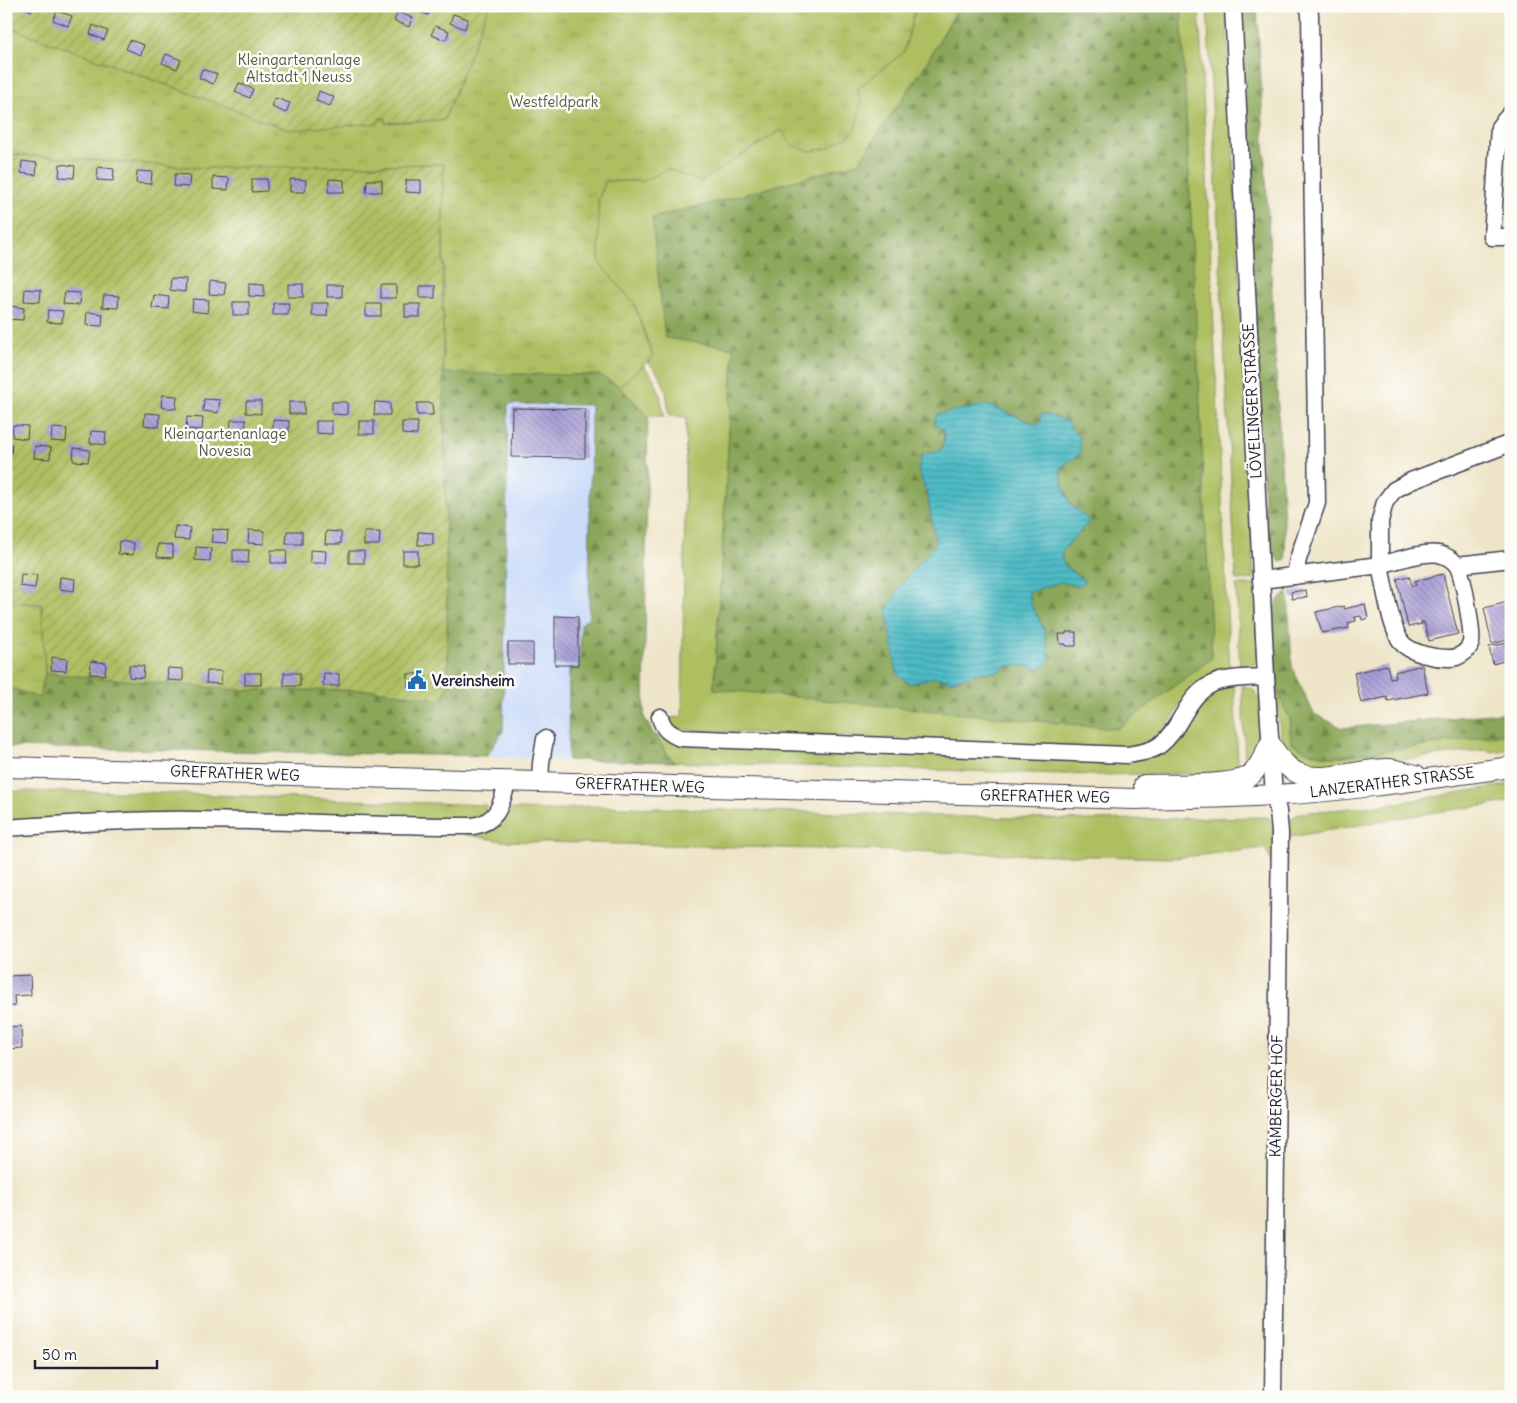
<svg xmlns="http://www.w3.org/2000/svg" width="1517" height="1403" font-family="Delius,sans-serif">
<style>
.built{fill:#cadcf9}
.grass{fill:#aebf62;stroke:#68704e}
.forest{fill:url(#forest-firs);stroke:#56644a;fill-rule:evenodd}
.park{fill:url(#park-tufts);stroke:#68704e}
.garden{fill:url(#garden-furrows);stroke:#68704e}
.water{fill:url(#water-rules);stroke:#386e80}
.building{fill:url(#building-back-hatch)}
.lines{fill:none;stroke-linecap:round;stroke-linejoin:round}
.minor-casing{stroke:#413f50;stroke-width:19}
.major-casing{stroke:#413f50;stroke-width:22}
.minor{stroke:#fff;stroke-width:16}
.major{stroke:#fff;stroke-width:20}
.labels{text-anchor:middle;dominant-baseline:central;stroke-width:5;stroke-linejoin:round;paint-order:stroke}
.park-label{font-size:15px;fill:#535949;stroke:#fdfcf7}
.street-label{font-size:15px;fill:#22223b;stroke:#fdfcf7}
.poi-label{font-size:15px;font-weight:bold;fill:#22223b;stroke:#fdfcf7;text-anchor:start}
</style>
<defs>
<pattern id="forest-firs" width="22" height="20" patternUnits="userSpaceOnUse" patternTransform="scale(1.25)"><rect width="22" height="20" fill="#8aa658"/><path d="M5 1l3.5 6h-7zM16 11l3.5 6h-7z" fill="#70874a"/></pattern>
<pattern id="park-tufts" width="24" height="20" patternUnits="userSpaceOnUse" patternTransform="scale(1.25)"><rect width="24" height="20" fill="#aebf62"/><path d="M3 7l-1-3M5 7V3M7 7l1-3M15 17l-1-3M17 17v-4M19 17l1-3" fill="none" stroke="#95a456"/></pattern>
<pattern id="garden-furrows" width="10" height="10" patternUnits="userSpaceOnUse" patternTransform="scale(1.25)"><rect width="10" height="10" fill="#aebf62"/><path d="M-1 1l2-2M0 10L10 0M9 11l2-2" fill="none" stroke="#95a456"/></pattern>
<pattern id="water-rules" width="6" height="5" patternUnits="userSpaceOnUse" patternTransform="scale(1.25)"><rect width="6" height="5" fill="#4dbbc5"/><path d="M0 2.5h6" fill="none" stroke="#4098a1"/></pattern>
<pattern id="building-back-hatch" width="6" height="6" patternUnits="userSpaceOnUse" patternTransform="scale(1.25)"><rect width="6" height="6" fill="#a99ed5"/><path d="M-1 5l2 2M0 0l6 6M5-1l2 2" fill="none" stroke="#8980ae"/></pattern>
</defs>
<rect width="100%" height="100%" fill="#fdfcf7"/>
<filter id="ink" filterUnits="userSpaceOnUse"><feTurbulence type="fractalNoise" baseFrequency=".02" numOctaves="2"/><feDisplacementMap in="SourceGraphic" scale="10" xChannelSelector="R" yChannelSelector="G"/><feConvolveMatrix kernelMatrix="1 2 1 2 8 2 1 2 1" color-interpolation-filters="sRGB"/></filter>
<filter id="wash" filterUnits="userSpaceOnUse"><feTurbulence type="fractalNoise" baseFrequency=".0096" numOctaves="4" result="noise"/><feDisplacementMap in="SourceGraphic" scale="20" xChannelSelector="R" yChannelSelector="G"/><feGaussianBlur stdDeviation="1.12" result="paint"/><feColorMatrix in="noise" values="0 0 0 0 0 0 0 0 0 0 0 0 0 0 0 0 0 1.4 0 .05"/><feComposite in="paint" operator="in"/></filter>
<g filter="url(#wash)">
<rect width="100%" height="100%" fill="#eee5c8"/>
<path class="built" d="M508 404 591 405 589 618 581 624 579 669H569L568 760 487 756 503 731Z"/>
<g class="grass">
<path d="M916 6H959L923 69 858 163 724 200 652 218 734 347 714 689 1181 6H1199L1230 673C1196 676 1188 691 1172 719 1167 726 1162 735 1154 740 1145 745 1135 746 1124 748L680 730 669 724 668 718 682 717 686 417 669 416C667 394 666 377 647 362L653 357 634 303 599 263 598 200 606 181H642L669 169 700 182 781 130 861 103 857 89 904 52Z"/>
<path d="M1207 6H1226L1254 579 1236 580Z"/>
<path d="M643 366C658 378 661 398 664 416H648L619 386Z"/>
<path d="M1236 585H1255L1258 655C1255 665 1251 671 1240 671Z"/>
<path d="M1234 684 1238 764 1228 773 1095 775 674 762 654 735 681 743 1148 758 1207 695 1228 685Z"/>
<path d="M1242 685 1253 689 1260 700 1261 745 1255 760H1245Z"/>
<path d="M1276 685 1284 707 1291 721 1290 733 1308 752 1333 757 1439 744 1502 734 1511 731V749L1493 752 1484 750 1313 770 1295 764 1281 745Z"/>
<path d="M1511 784V802L1436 812 1284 838C1286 825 1288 819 1300 813L1384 805Z"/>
<path d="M6 791 132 792 486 805V813L474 820 6 822Z"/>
<path d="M588 806 1085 820 1268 817 1274 825 1275 870 1265 848 1174 858 502 841 464 834 496 827 512 809 557 810Z"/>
</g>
<g class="forest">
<path d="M959 6H1181L1212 658 1117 729 714 689 734 348 665 338 652 218 724 200 858 163 923 69ZM987 405 1039 425 1060 468 1063 486 1071 505 1089 521 1063 550 1061 560 1067 568 1084 580 1077 586 1061 582 1029 591 1031 604 1045 631 1039 669 1027 666H1007L997 672 978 673 951 681 934 677 899 587 936 543 927 494 918 470C934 456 947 452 943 429Z"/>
<path d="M1241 6H1257L1286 560 1280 562 1270 552 1266 540Z"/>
<path d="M443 373 599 375 619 386 648 416 644 717 654 735 674 762 568 760 569 668H579L581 624 589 618 591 405 508 404 503 731 487 756 6 747V686L39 698 45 673 240 690H376L442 699 448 677Z"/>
<path d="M1288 593 1292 667 1314 714 1343 728 1511 712V731L1502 734 1439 744 1333 757 1308 752 1292 743 1290 733 1291 721 1284 707 1276 685 1270 612 1280 598Z"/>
</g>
<g class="park">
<path d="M489 6H916L904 52 857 89 861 103 854 132 829 148 810 151 793 146 781 130 700 182 669 169 642 181H606L598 200 599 263 634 303 653 357 619 386 599 375 443 373V164L201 168 6 154V26L290 130 380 118H386L385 123 444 120Z"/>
<path d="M6 602 42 604 45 673 39 698 6 686Z"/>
</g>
<g class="garden">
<path d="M6 6H489L444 120 385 123 386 118H380L378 123 290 130 6 26Z"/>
<path d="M6 154 201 168 443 164V373L448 677 447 687 443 700 376 690H240L45 673 42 604 6 602Z"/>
</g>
<path class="water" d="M987 405 1039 425 1042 413 1066 421 1080 439V454L1060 468 1063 486 1071 505 1090 521 1063 550 1061 559 1067 568 1085 581 1077 586 1061 582 1029 592 1031 604 1045 631 1050 662 1039 669 1027 666H1007L997 672 978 673 951 681 934 677 910 684 897 674 887 611 899 587 936 543 927 494 918 470 922 455 941 450 945 440 943 429 934 424 937 414Z"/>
<g id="blocks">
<g class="building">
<path d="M20 6H34L32 11Z"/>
<path d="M358 6H375L372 13 358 8Z"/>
<path d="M414 6H431L428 15 413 10Z"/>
<path d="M57 11 72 16 68 26 53 20Z"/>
<path d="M398 12 412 18 409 27 394 21Z"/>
<path d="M453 14 468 19 465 29 450 23Z"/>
<path d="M93 25 108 31 104 40 90 34Z"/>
<path d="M435 26 449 31 446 40 431 35Z"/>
<path d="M130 40 144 45 141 55 126 49Z"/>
<path d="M166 54 181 60 177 69 162 63Z"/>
<path d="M202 69 217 74 213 84 199 78Z"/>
<path d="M239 83 253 89 250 98 235 92Z"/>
<path d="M319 91 334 97 330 106 316 101Z"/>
<path d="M275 98 290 103 286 113 272 107Z"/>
<path d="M22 161 37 163 36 175 21 173Z"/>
<path d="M60 164 75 166 74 178 59 177Z"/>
<path d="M98 167 114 169 113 181 97 180Z"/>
<path d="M137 171 152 172 151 184 136 183Z"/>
<path d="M175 174 190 175 189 187 174 186Z"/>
<path d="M213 177 229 178 228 190 213 189Z"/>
<path d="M252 179H267V191L252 192Z"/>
<path d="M290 179 306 180 305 192H290Z"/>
<path d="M329 179 344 180V192H328Z"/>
<path d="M367 180H382V192H366Z"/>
<path d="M406 180H421V193L406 192Z"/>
<path d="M171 278 186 279 185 292 170 290Z"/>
<path d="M210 281 226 283 224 295 209 294Z"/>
<path d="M249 283 264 284V297L249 296Z"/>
<rect x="288" y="284" width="15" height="13"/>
<rect x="327" y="285" width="15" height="12"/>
<rect x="381" y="285" width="15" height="13"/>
<rect x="420" y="286" width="15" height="12"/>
<path d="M25 289 41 290 40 302 24 301Z"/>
<path d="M65 292 80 293 79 305 63 304Z"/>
<path d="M104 295 119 296 118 308 102 307Z"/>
<path d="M154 295 169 297 168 309 152 308Z"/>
<path d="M193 299 209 300 207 313 192 311Z"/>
<rect x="233" y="302" width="16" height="13"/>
<path d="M273 303H289L288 315H273Z"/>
<path d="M312 303H328L327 316H312Z"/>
<rect x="366" y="304" width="15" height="12"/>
<rect x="405" y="304" width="15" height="13"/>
<path d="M9 306 24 308 23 320 8 319Z"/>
<path d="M48 310 63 311 62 323 47 322Z"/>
<path d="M87 312 103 314 102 326 86 325Z"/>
<path d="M162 395 177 396 176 409 161 407Z"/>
<path d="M204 399 220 400 218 413 203 411Z"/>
<path d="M246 401H261V414L246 413Z"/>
<rect x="289" y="402" width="15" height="12"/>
<path d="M332 402H347V415L332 414Z"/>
<path d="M375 402 390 403V415H374Z"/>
<path d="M417 403H432L433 415H417Z"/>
<path d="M512 408 585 409V458L511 457Z"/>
<path d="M145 413 160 414 159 427 144 425Z"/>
<path d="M187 417 203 418 202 430 186 429Z"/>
<path d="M231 420H246L245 433 230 432Z"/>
<path d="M273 420 289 421V433H273Z"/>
<path d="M316 421H332V434L316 433Z"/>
<rect x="359" y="421" width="15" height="13"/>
<path d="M402 422H418L417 435 402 434Z"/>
<path d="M13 425 28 426 27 439 12 437Z"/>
<path d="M52 428 67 429 66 442 51 441Z"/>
<path d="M91 431 106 432 105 445 90 443Z"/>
<path d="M6 443 12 444 11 456H6Z"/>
<path d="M35 446 51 447 50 459 34 458Z"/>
<path d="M74 448 90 450 88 462 73 461Z"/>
<path d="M175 526 190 528 189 540 174 539Z"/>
<path d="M213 529 228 531 227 543 211 542Z"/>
<path d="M249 530 264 531V544L248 543Z"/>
<path d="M287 531H302V544H286Z"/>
<path d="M326 531 341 532V544H325Z"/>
<path d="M364 532H380L379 545H364Z"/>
<path d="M418 532 433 533V545H418Z"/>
<path d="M119 541 134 543 133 555 118 554Z"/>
<path d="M158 544 173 545V558L157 557Z"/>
<path d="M196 547 211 548 210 561 195 560Z"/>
<path d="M233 550H249L248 563 233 562Z"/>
<path d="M271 550H287L286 563H271Z"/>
<path d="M310 550 326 551 325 563H310Z"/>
<rect x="349" y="551" width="15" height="12"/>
<rect x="403" y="551" width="15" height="13"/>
<path d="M21 574 37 575 35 588 20 586Z"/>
<path d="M1443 574 1458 634 1429 641 1424 622H1421L1422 624 1408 627 1397 579 1409 576 1412 586 1416 585 1415 581Z"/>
<path d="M60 577 75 579 74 591 59 589Z"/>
<path d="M1306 590 1307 597 1292 599 1291 592Z"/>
<path d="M1508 602 1511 615V639L1492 644 1484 608Z"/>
<path d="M1365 604 1368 618 1362 620 1361 616 1355 617 1356 621 1348 623 1349 628 1322 633 1316 612 1344 606V609Z"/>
<path d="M555 616 578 617V665H555Z"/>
<path d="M1066 632H1076V646H1066V644H1060L1059 634H1066Z"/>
<path d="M1511 642V659L1493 664 1489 647Z"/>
<rect x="508" y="643" width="25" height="21"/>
<path d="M52 657 67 659 66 671 51 670Z"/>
<path d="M91 661 106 663 105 675 90 674Z"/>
<path d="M129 665 144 666 143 678 129 677Z"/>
<path d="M1387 665 1390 678 1396 677 1395 672 1422 665 1428 693 1388 701 1387 697 1361 703 1354 673Z"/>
<path d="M168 668 183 669V681L167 680Z"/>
<path d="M207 671H222L221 684 206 683Z"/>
<rect x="245" y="673" width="16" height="12"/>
<rect x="284" y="673" width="16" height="13"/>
<path d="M324 673 339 674V686H323Z"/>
<rect x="408" y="674" width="18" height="12"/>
<path d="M30 975 31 995 14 996 15 1006 6 1007V976Z"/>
<path d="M21 1026 22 1048 6 1049V1027Z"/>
</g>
</g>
</g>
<g filter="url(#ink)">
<use href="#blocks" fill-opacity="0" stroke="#413f50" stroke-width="1"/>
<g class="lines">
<g class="minor-casing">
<g id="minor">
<path d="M1233 6 1266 677 1274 795 1278 811 1280 832 1273 1397"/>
<path d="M1511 113 1499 127 1492 237H1511"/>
<path d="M1457 565 1511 559"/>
<path d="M1295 576 1298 559 1317 503 1310 14 1308 6"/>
<path d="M1261 580 1380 565C1384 583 1391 634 1404 645 1415 654 1434 658 1448 658 1457 659 1469 652 1471 642 1473 632 1463 576 1458 567 1454 560 1447 556 1439 554 1423 551 1396 561 1380 565V521L1385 502 1394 490 1411 481 1511 443"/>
<path d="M660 717C663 729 669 733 680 738L1127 755C1138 753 1151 752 1160 745 1182 728 1185 697 1212 684 1226 677 1251 678 1266 677"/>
<path d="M540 782 541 763 545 739"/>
<path d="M6 828C69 824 133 819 196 820 288 821 380 826 473 826 499 822 501 803 508 781"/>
</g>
</g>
<g class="major-casing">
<g id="major">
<path d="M6 767 1136 799C1181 798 1227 798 1273 795 1352 791 1432 778 1511 767"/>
<path d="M1144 785C1167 784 1236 788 1252 774 1260 766 1265 753 1270 744 1278 755 1286 769 1300 774 1325 783 1363 768 1389 769 1398 770 1407 773 1416 775"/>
</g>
</g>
<use href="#minor" class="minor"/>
<use href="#major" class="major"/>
</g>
</g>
<defs>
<g id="civic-bare" transform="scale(1.5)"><path d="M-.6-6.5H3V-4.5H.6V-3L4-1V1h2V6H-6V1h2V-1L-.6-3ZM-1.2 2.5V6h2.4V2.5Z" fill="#1f6fb2" stroke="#fdfcf7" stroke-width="2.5" paint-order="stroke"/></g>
</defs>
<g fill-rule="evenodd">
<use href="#civic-bare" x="417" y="680"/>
</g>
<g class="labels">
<g class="park-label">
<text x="299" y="59">Kleingartenanlage<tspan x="299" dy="17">Altstadt 1 Neuss</tspan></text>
<text x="554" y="101">Westfeldpark</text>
<text x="225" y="433">Kleingartenanlage<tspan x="225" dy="17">Novesia</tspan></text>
</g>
<g class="street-label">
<text transform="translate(1252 401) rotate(-93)">LÖVELINGER STRASSE</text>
<text transform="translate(235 773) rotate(2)">GREFRATHER WEG</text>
<text transform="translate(1392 782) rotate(-7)">LANZERATHER STRASSE</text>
<text transform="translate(640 785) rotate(2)">GREFRATHER WEG</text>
<text transform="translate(1045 796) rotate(1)">GREFRATHER WEG</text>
<text transform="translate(1276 1096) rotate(-89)">KAMBERGER HOF</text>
</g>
<g class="poi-label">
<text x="432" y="680">Vereinsheim</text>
</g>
</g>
<rect width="1517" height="1403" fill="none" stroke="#fdfcf7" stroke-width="25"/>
<path d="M35 1360v8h122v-8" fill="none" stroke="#22223b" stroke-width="2.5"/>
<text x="42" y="1360" font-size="15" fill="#22223b" stroke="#fdfcf7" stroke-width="4" paint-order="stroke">50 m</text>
</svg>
